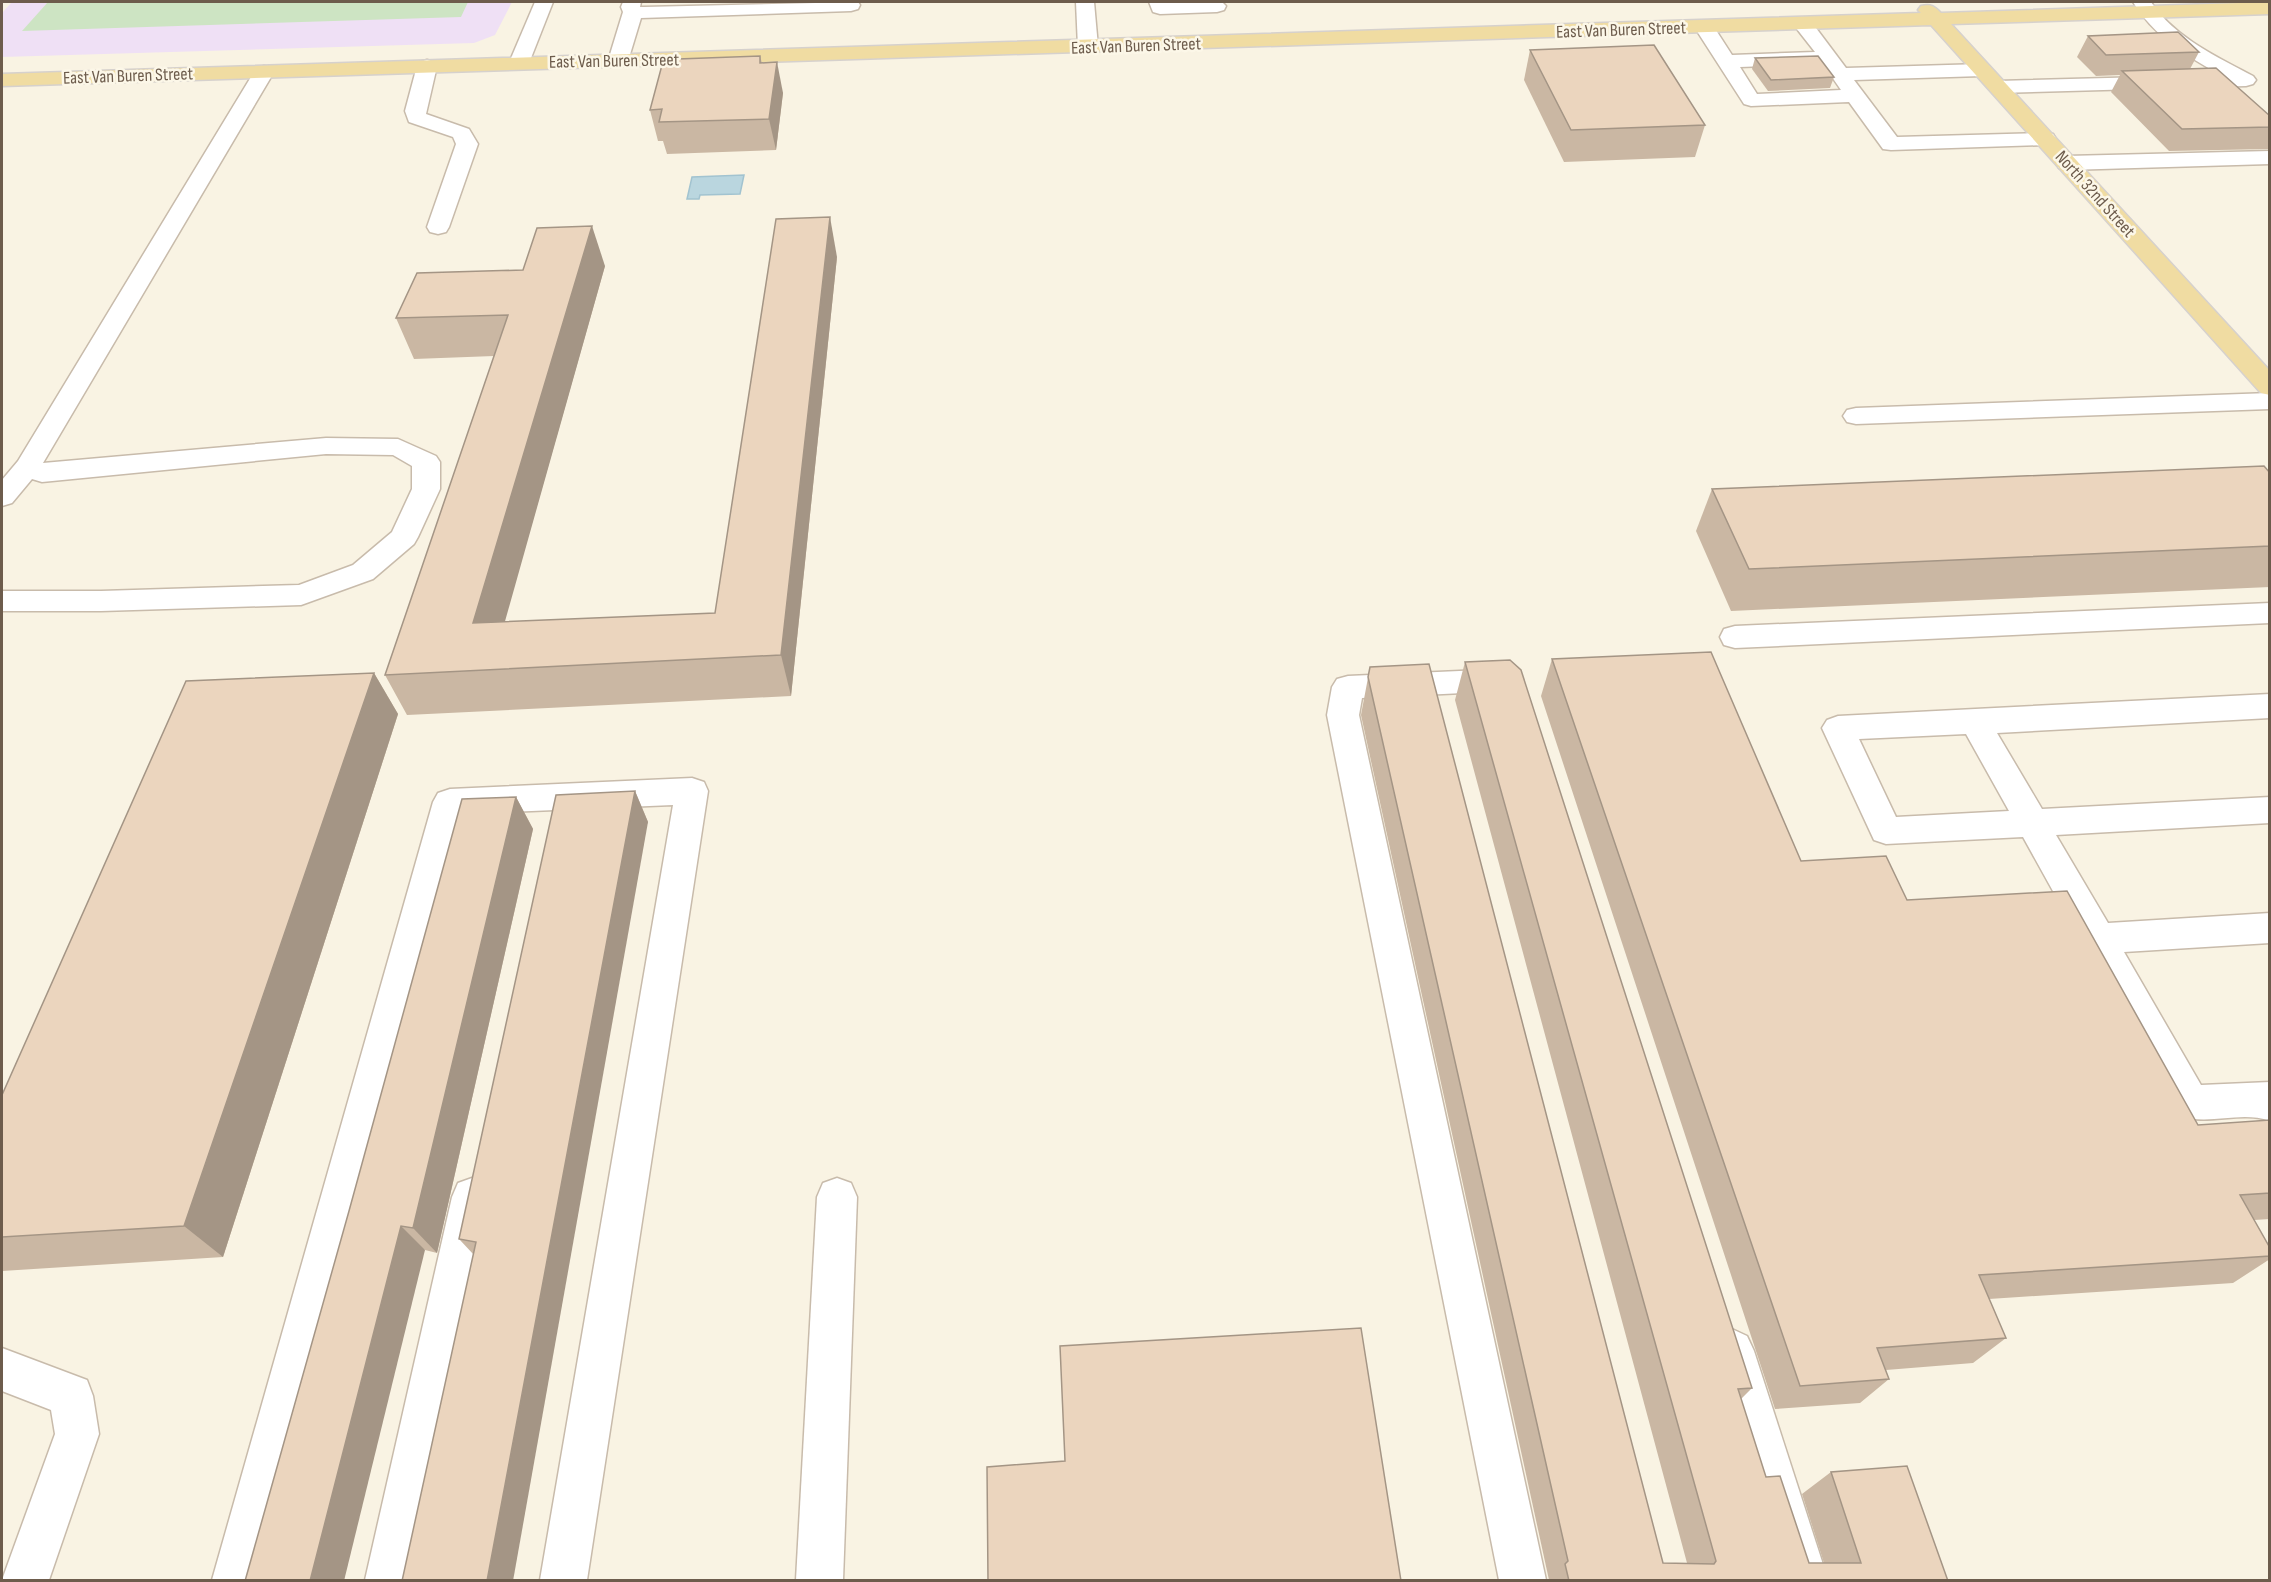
<svg xmlns="http://www.w3.org/2000/svg" width="2271" height="1582" font-family="'Sofia Sans Condensed',sans-serif">
<style>
.education{fill:#efe0f5}
.green{fill:#cde4c3}
.water{fill:#bad6df;stroke:#a2c3d0;stroke-width:1.5}
.lines{fill:none;stroke-linecap:round;stroke-linejoin:round}
.minor-casing{stroke:#c8bbab;stroke-width:3}
.major-casing{stroke:#d6d1cd;stroke-width:3}
.minor{fill:#fff;fill-rule:evenodd}
.major{fill:#f0dca2;fill-rule:evenodd}
.wall{fill:#cab7a3}
.shaded-wall{fill:#a49585}
.building{fill:#ebd5be;stroke:#a49585;stroke-width:1.5}
.labels{text-anchor:middle;dominant-baseline:central;stroke-width:5;stroke-linejoin:round;paint-order:stroke}
.far-street-label{font-size:18px;fill:#6d5c4c;stroke:#fcf7e8}
</style>
<rect width="100%" height="100%" fill="#f9f3e3"/>
<path class="education" d="M12 2H512L495 35 474 43 2 57V13Z"/>
<path class="green" d="M48 2H468L461 17 22 31Z"/>
<path class="water" d="M744 175 740 194 700 195 699 199H687L692 177Z"/>
<g class="lines">
<g class="minor-casing">
<g id="minor">
<path d="M535 2H553L529 63 526 67H512L509 63Z"/>
<path d="M623 2H641L640 7H644L858 2 860 5 858 9 851 11 641 18 628 61 625 65H611L608 61 623 12 621 7Z"/>
<path d="M1076 2H1094L1098 47 1095 51H1081L1078 47Z"/>
<path d="M1149 2H1222L1226 6 1224 10 1217 12 1160 14 1153 12Z"/>
<path d="M2133 2H2151C2174 37 2217 57 2253 76L2256 80 2253 84 2246 86 1998 93 1991 91 1988 87 1991 83 1998 81 2221 75C2186 56 2154 36 2133 2Z"/>
<path d="M1803 18 1810 20 1846 68 1982 64 1989 66 1992 70 1989 74 1982 76 1854 80 1897 137 2045 133 2053 134 2056 139 2053 144 2045 145 1891 150 1883 149 1849 102 1751 106 1744 104 1695 28 1698 24H1712L1732 55 1815 52 1793 24 1796 20ZM1823 64 1841 90 1757 94 1740 67Z"/>
<path d="M427 60 434 62 437 66 426 114 469 129 478 144 449 227 446 232 438 234 430 232 427 227 456 144 453 137 409 122 405 111 417 66 420 62Z"/>
<path d="M264 66 271 68 274 72 43 463 326 438 398 439 436 456 440 462V489L418 537 414 544 373 579 301 605 101 611H2V591H101L299 585 353 565 392 532 412 489V466L393 455 326 454 42 482 32 479 12 503 2 506V480L18 461 254 72 257 68Z"/>
<path d="M2270 151V164L2067 170 2059 168 2056 163 2059 158 2067 156Z"/>
<path d="M2270 393V409L1856 424 1847 422 1843 416 1847 410 1856 408Z"/>
<path d="M2270 603V623L1735 648 1724 645 1720 637 1724 629 1735 626Z"/>
<path d="M1504 669 1515 672 1520 680 1515 688 1504 691 1362 698 1359 715 1546 1580H1499L1327 715 1332 687 1337 679 1348 676Z"/>
<path d="M2270 694V718L1997 733 2042 809 2270 797V823L2056 835 2108 923 2270 913V943L2124 952 2201 1085 2270 1082V1121C2239 1110 2208 1127 2177 1115L2023 837 1886 844 1874 840 1822 728 1827 720 1838 716ZM1966 734 2009 811 1896 817 1859 739Z"/>
<path d="M692 778 704 782 708 791 587 1580H540L673 805 463 814 259 1580H212L433 802 438 793 450 789Z"/>
<path d="M472 1178 486 1183 492 1197 412 1580H365L452 1197 458 1183Z"/>
<path d="M837 1178 851 1183 857 1197 843 1580H796L817 1197 823 1183Z"/>
<path d="M1732 1329 1747 1336 1754 1351 1828 1580H1781L1710 1351 1717 1336Z"/>
<path d="M2 1348 87 1380 93 1396 99 1434 49 1580H2L55 1434 51 1410 2 1391Z"/>
</g>
</g>
<g class="major-casing">
<path id="major" d="M2270 2V14L1951 24 2270 371V395L2261 393 1931 25 2 86V74L1921 13 1918 10 1921 6C1931 4 1934 6 1941 13Z"/>
</g>
<use href="#minor" class="minor"/>
<use href="#major" class="major"/>
</g>
<g class="wall">
<path d="M2088 36 2199 52 2190 69 2270 116V146L2268 149 2169 151 2111 92 2120 75 2096 76 2077 57Z"/>
<path d="M1530 50 1705 125 1695 157 1564 162 1524 80Z"/>
<path d="M760 56 762 63 783 93 776 150 667 154 663 141H658L650 110 677 65Z"/>
<path d="M1755 58 1834 77 1830 88 1768 91 1752 69Z"/>
<path d="M837 257 791 696 407 715 385 675 494 356 414 359 396 318 523 270 605 266 504 622 715 613Z"/>
<path d="M2270 473V587L1731 611 1696 531 1712 489Z"/>
<path d="M1552 659 1801 861 1907 900 2198 1125 2270 1120V1219L2254 1220 2270 1248V1259L2233 1283 1989 1299 2006 1338 1973 1363 1886 1370 1889 1379 1860 1403 1775 1409 1541 696Z"/>
<path d="M1465 662 1752 1388 1741 1399 1766 1477 1809 1563H1824L1802 1494 1831 1472 1948 1581H1548L1549 1580 1361 715 1370 667 1663 1563H1687L1455 700Z"/>
<path d="M374 673 398 714 223 1257 2 1271V1095Z"/>
<path d="M635 791 648 822 474 1255 459 1239Z"/>
<path d="M516 797 533 829 437 1253 425 1250 349 1211Z"/>
</g>
<g class="shaded-wall">
<path d="M777 62 783 93 776 150 769 119Z"/>
<path d="M830 217 837 257 791 696 781 655Z"/>
<path d="M592 226 605 266 493 664 473 623Z"/>
<path d="M374 673 398 714 223 1257 184 1226Z"/>
<path d="M635 791 648 822 513 1581H487Z"/>
<path d="M516 797 533 829 437 1253 413 1228Z"/>
<path d="M401 1226 425 1250 344 1581H310Z"/>
</g>
<g class="building">
<path d="M2178 32 2199 52 2106 55 2088 36Z"/>
<path d="M1654 45 1705 125 1571 130 1530 50Z"/>
<path d="M760 56V63L777 62 769 119 659 122 662 109 650 110 662 65H677L678 59Z"/>
<path d="M1818 56 1834 77 1771 80 1755 58Z"/>
<path d="M2216 68 2270 116V127L2182 129 2122 71Z"/>
<path d="M830 217 781 655 385 675 508 315 396 318 417 273 523 270 537 228 592 226 473 623 715 613 776 219Z"/>
<path d="M2264 466 2270 473V546L1749 569 1712 489Z"/>
<path d="M1711 652 1801 861 1886 856 1907 900 2067 891 2198 1125 2270 1120V1193L2240 1195 2270 1248V1256L1979 1275 2006 1338 1877 1348 1889 1379 1800 1386 1552 659Z"/>
<path d="M1510 660 1521 670 1752 1388 1738 1389 1766 1477 1780 1476 1809 1563H1861L1831 1472 1907 1466 1948 1581H1569L1565 1564 1568 1561 1368 677 1370 667 1429 664 1663 1563 1714 1564 1716 1561 1465 662Z"/>
<path d="M374 673 184 1226 2 1237V1095L186 681Z"/>
<path d="M635 791 487 1581H402L476 1242 459 1239 556 795Z"/>
<path d="M516 797 413 1228 401 1226 310 1581H245L349 1211 462 799Z"/>
<path d="M1361 1328 1401 1581H988L987 1467 1065 1461 1060 1346Z"/>
</g>
<g class="labels">
<g class="far-street-label">
<text transform="translate(1621 30) rotate(-2)">East Van Buren Street</text>
<text transform="translate(1136 46) rotate(-2)">East Van Buren Street</text>
<text transform="translate(614 61) rotate(-1)">East Van Buren Street</text>
<text transform="translate(128 76) rotate(-2)">East Van Buren Street</text>
<text transform="translate(2095 194) rotate(48)">North 32nd Street</text>
</g>
</g>
<rect width="2271" height="1582" fill="none" stroke="#6d5c4c" stroke-width="6"/>
</svg>
